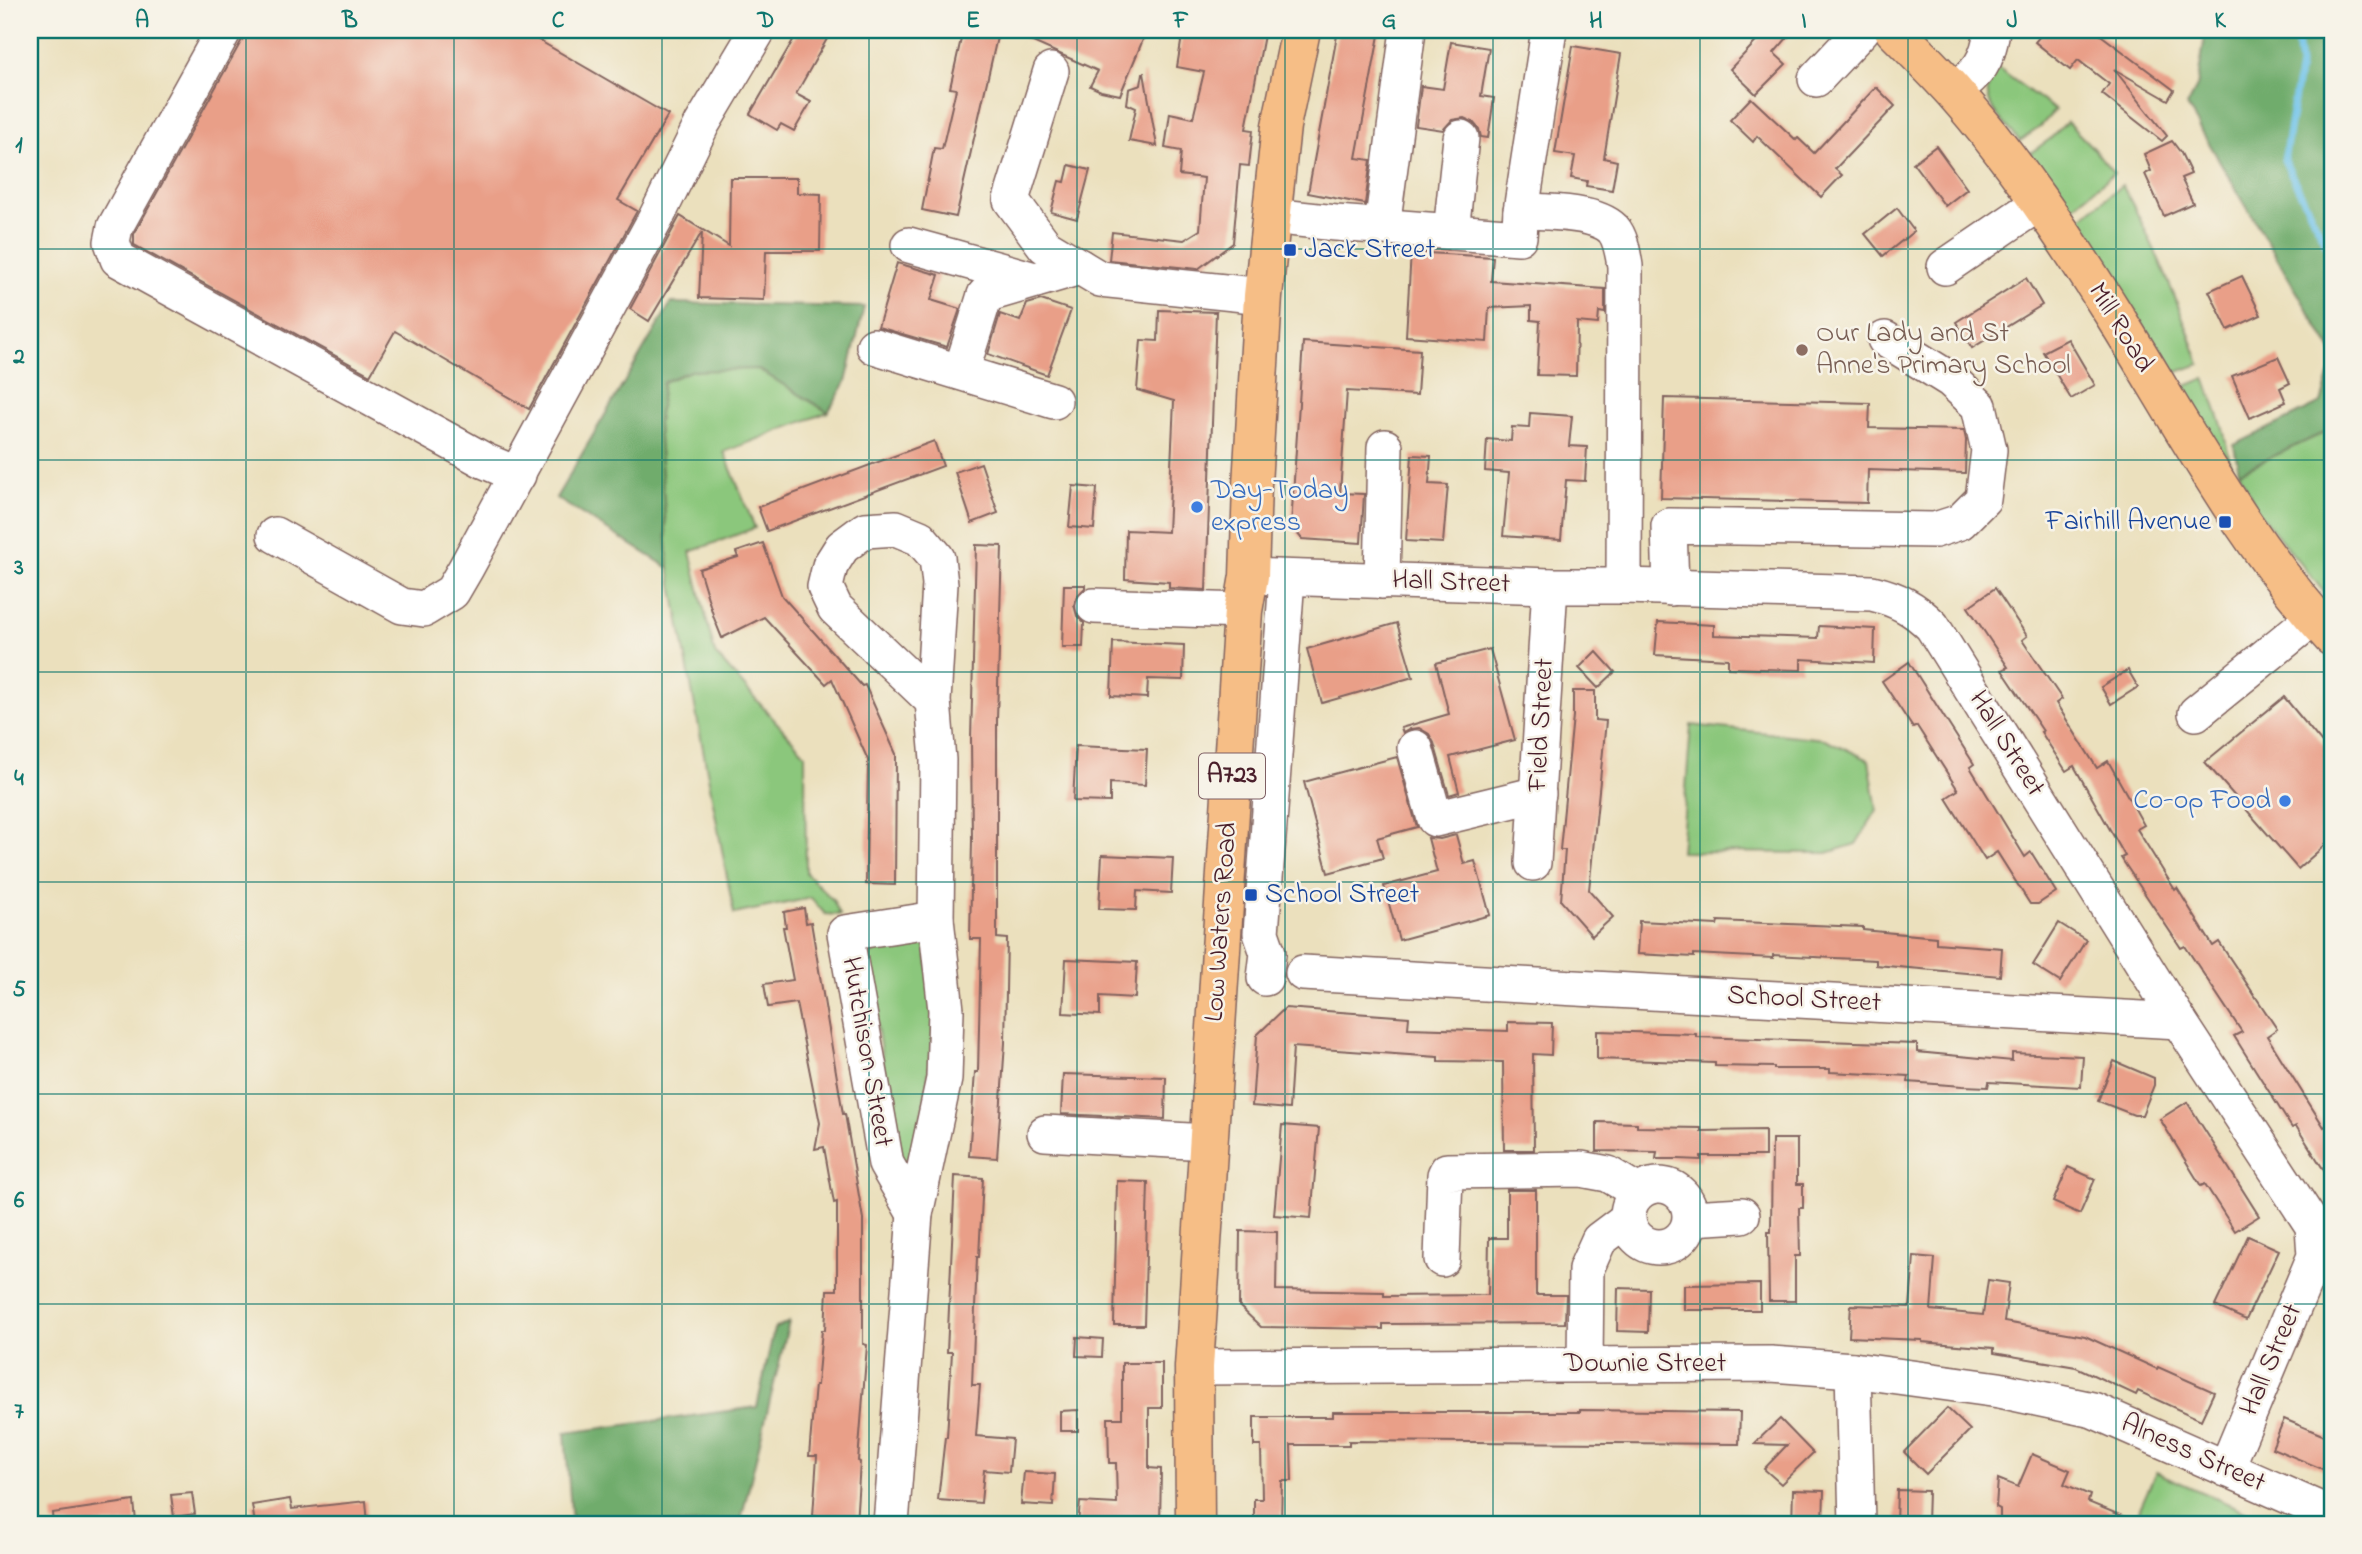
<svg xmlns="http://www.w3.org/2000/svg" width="2362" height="1554" font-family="'Indie Flower',sans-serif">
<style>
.green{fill:#8bc77c;stroke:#6a7354;stroke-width:2}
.forest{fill:#70ac6c;stroke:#5d664c;stroke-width:2}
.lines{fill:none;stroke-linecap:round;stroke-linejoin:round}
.stream{stroke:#6dc2ea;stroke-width:7}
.building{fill:#e99f88}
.minor-casing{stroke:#82635e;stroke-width:38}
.major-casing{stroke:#82635e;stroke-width:41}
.minor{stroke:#fff;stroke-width:35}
.major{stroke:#f6be86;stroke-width:38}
.grid{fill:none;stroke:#0f766e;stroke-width:2;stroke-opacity:0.55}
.transit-dot{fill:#1a4fb4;stroke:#f7f3e8;stroke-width:2.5}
.education-dot{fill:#8d6e63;stroke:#f7f3e8;stroke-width:2.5}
.shop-dot{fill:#3f7fe0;stroke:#f7f3e8;stroke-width:2.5}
.labels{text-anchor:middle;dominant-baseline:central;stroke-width:5;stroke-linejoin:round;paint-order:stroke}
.shield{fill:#f7f3e8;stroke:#7e5f64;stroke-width:2}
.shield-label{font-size:26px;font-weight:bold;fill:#4a1f2b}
.transit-label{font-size:28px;fill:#164399;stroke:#f7f3e8;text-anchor:start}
.street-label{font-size:28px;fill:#4a1f2b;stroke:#f7f3e8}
.education-label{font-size:28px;fill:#785e54;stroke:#f7f3e8;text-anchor:start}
.shop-label{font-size:28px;fill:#366cbe;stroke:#f7f3e8;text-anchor:start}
.neatline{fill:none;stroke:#0f766e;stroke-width:2.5}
.grid-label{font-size:23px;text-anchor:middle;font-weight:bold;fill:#0f766e}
</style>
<rect width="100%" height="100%" fill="#f7f3e8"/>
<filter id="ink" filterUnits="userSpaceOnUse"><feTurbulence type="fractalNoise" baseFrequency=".0143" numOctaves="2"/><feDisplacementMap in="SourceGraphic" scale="14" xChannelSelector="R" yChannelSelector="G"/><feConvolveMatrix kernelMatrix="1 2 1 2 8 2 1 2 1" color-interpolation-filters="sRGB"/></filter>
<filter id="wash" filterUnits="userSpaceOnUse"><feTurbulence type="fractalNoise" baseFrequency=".00686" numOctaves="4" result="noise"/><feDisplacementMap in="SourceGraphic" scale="28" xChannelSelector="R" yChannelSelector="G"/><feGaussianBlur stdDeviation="1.57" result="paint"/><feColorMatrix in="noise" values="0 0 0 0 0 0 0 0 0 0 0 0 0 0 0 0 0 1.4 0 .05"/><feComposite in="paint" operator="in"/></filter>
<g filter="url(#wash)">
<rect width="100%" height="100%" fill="#ebe0bd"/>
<g class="green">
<path d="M1996 67 2055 110 2040 127 2020 141C1999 117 1974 99 1996 67Z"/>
<path d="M2067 122 2091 146 2114 173 2069 210 2029 154 2050 139Z"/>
<path d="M2122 185C2154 242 2178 302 2200 364L2172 374 2076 222Z"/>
<path d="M694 369H758L828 412 724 452 755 528 690 552 715 654 805 754 806 873 833 900 840 915 825 914 811 898 734 914 669 568 658 423 663 382Z"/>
<path d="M2205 378 2223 428 2233 477 2181 388Z"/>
<path d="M2332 429V602L2259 513 2239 472Z"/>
<path d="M1691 725 1825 739 1869 760 1877 810 1856 844 1827 853 1681 852Z"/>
<path d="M917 934 926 948 935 1016 926 1094 912 1156 905 1162 898 1160 867 962C879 937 891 938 917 934Z"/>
<path d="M2156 1472 2274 1524H2133Z"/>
</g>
<g class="forest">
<path d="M2206 30H2332V351L2187 106 2197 87Z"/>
<path d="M671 303 864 307 846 382 828 412 758 369 690 371 663 382 658 423 669 568 556 498Z"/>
<path d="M2332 367V429L2239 472 2234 445 2321 403Z"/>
<path d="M789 1322 740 1524H572L565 1433 757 1407 774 1329Z"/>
</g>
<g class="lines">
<path class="stream" d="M2296 30 2300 66 2284 160 2330 252 2332 253"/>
</g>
<g id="blocks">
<g class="building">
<path d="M244 30H521L668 115 618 200 637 211 529 409 395 331 370 375 134 245V234L242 40Z"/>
<path d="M799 30H832L796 94 811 102 794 131 781 124 777 130 750 114Z"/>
<path d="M963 30H981L998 33 956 217 922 210 934 148 942 149 956 89 950 88Z"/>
<path d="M1006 30H1147L1120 95 1101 91 1090 86 1098 71Z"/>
<path d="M1183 30H1265L1246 129 1253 130 1249 166 1240 165 1233 243 1198 269 1109 260 1112 232 1184 240 1200 230 1204 178 1179 175 1181 151 1165 148 1170 113 1193 118 1204 72 1177 67Z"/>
<path d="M1338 30H1380L1356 158 1371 160 1365 204 1308 193Z"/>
<path d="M1767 30H1794L1774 53 1786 64 1756 94 1730 69Z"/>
<path d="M2045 30H2094L2174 90 2168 100 2114 69 2167 136 2162 141 2102 94 2109 84 2078 60 2070 70 2035 42Z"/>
<path d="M1451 42 1489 48 1481 96 1494 98 1488 138 1481 137 1479 129 1473 122 1464 118 1452 120 1443 130 1416 126 1421 86 1443 89Z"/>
<path d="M1573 46 1621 54 1604 158 1617 161 1612 190 1586 186 1587 181 1571 178 1575 156 1555 153Z"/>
<path d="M1143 73H1144L1157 146 1129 141 1136 108 1127 104 1129 89 1141 85Z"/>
<path d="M1876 87 1895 106 1835 169 1842 175 1821 197 1757 136 1753 142 1730 120 1751 98 1796 140 1798 138 1814 153Z"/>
<path d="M2172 141 2181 153 2191 174 2181 178 2193 203 2164 216 2145 174 2151 171 2144 154Z"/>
<path d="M1936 146 1967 189 1945 206 1913 163Z"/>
<path d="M1069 165 1090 170 1077 219 1051 212 1059 181 1065 182Z"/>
<path d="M730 178H797V193L821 194 820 251H766L764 300 699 298 702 232 649 321 630 309 680 216 729 246Z"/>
<path d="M1897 208 1914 231 1883 256 1865 234Z"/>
<path d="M1411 252 1493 257 1491 281 1605 289V313L1599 312 1598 324 1577 322 1576 376 1537 375 1540 321 1531 320V306L1489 308 1487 342 1406 336Z"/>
<path d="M897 263 939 275 931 300 960 309 947 347 878 327Z"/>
<path d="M2242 276 2261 315 2228 330 2209 291Z"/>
<path d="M2026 278 2042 305 1972 348 1956 322Z"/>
<path d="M1041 300 1071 310 1047 375 988 354 1000 314 1020 321 1027 304Z"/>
<path d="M1159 310 1216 312 1206 590 1169 588V582L1125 579 1126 530 1168 532 1174 401 1137 390 1141 340 1158 341Z"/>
<path d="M2068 339 2095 385 2071 399 2043 352Z"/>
<path d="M1303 342 1420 350 1417 395 1347 391 1340 493 1364 494 1361 543 1302 539 1291 526Z"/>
<path d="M2278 357 2290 383 2280 388 2286 402 2250 418 2232 376Z"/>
<path d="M1664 398 1870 403 1869 428 1964 430 1966 440 1965 473 1868 470 1867 503 1661 498Z"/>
<path d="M1530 413 1572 416 1569 446 1587 447 1585 481 1566 480 1561 540 1503 536 1509 473 1485 471 1487 439 1511 441 1512 427 1529 428Z"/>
<path d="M934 441 943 466 767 531 758 507Z"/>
<path d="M1412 455 1431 456 1429 484 1448 485 1443 543 1406 541Z"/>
<path d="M981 463 998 513 972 523 955 472Z"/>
<path d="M1073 486 1097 488 1094 529 1069 527Z"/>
<path d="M763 543 782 596 862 686 865 685 896 754 895 885 866 884 868 760 832 679 826 684 764 617 722 638 714 618 699 569 738 557 736 552Z"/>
<path d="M976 545 1002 546 997 719V938L1007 939 1005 1043 997 1158 969 1156 975 1072H978L981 939H970L972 840 971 739Z"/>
<path d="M1064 585H1085V588L1077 596 1074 605 1077 616 1084 623 1083 647H1062Z"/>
<path d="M1995 588 2027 636 2022 640 2062 699 2056 703 2097 768 2108 761 2144 825 2137 829 2175 890 2177 888 2213 946 2219 942 2277 1029 2267 1036 2324 1127 2332 1122V1183L2296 1126 2292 1128 2234 1036 2242 1032 2185 946 2181 948 2121 858 2125 856 2074 766 2066 771 2041 732 2043 731 2002 670 2008 667 1968 607Z"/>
<path d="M1658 622 1714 625V635L1818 638 1819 626 1875 629 1874 663 1801 659V670L1728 668V659L1655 655Z"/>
<path d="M1397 623 1413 677 1322 703 1307 649Z"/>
<path d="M1113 642 1184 645 1183 680 1148 679 1147 698 1111 696Z"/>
<path d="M1490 649 1515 740 1450 757 1459 792 1449 795 1434 743 1429 734 1419 728 1410 729 1403 733 1401 728 1449 714 1436 663Z"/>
<path d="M1596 651 1615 672 1598 688 1579 668Z"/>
<path d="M1909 662 1974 764 1970 767 2025 857 2031 852 2056 892 2038 904H2030L1997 852 1985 860 1946 798 1958 790 1917 726 1913 728 1882 681Z"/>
<path d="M2128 670 2138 687 2111 704 2101 687Z"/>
<path d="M1573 691H1595V720L1606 721 1589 890 1613 917 1592 936 1561 901 1565 850H1560L1573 716Z"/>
<path d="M2284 697 2332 755V839L2298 869 2205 762Z"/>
<path d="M1076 746 1147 749 1145 785 1110 783V802L1073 801Z"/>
<path d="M1397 757 1417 827 1377 838 1383 858 1328 873 1304 782Z"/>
<path d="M1456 835 1464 864 1475 861 1490 915 1399 940 1384 886 1437 872 1428 838 1440 839Z"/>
<path d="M1102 855 1173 858 1171 893 1137 891 1136 910 1099 909Z"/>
<path d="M804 908 806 923 811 922 843 1114H845L863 1219V1344L867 1345 858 1461 860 1462 856 1524H822L823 1517 813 1516 817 1456H809L815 1385H817L822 1330H825L827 1290H837V1202L834 1203 824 1147 815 1149 820 1123 796 1003 768 1007 764 984 793 980 783 927H786L784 912Z"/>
<path d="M1639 921 1717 925 1718 921 1863 927V930L1936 937V943L2002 948 2000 976 1876 965V960L1773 955V958L1694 954V957L1637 954Z"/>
<path d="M2059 923 2086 940 2060 982 2033 965Z"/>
<path d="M1066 959 1137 962 1135 998 1100 996V1015L1063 1013Z"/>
<path d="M1285 1008 1409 1017 1408 1028 1508 1031V1022L1552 1023 1551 1055 1533 1054 1534 1150H1504L1503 1062 1438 1061V1057L1293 1047 1289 1109 1252 1106 1257 1035Z"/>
<path d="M1597 1031 1696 1034V1037L1917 1044V1052L2012 1061V1053L2083 1056 2081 1087 1989 1082 1988 1087 1963 1086 1908 1082 1909 1076 1830 1072V1069H1774V1067L1715 1066V1063L1597 1059Z"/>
<path d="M2114 1061 2154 1078V1085L2142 1115H2134L2098 1101Z"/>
<path d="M1063 1074 1166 1077 1165 1119 1061 1114Z"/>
<path d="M2187 1102 2259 1216 2235 1231 2205 1184 2201 1186 2160 1119Z"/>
<path d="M1597 1122 1637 1123V1127L1701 1128V1131L1765 1130V1156H1701V1160L1678 1159H1656L1657 1152 1597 1151Z"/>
<path d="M1282 1125 1319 1128 1311 1218 1274 1215Z"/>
<path d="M1772 1139H1797V1184H1803V1208H1799L1800 1256H1795V1301H1769L1768 1232H1771Z"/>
<path d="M2068 1167 2095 1179 2080 1214 2053 1202Z"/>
<path d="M955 1176 983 1178 979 1257H977L972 1385H980L976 1436 1012 1439 1009 1472 984 1470 981 1503 938 1500 945 1437H947L952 1352H947Z"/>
<path d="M1117 1181 1148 1182 1144 1325H1114Z"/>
<path d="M1507 1190H1536V1295H1566L1565 1323 1383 1324V1329L1261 1327 1239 1306 1240 1231 1277 1232 1276 1290 1384 1292V1296L1488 1295 1489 1238H1507Z"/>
<path d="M2248 1236 2279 1250 2246 1320 2215 1306Z"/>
<path d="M1914 1256 1935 1258 1931 1310 1983 1315 1988 1280 2009 1283 2004 1322 2085 1336 2157 1369 2158 1367 2214 1392 2201 1420 2138 1391 2136 1395 2076 1367 1994 1353V1348L1922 1342V1340L1849 1337 1851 1305 1910 1307Z"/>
<path d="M1760 1284V1310H1684V1285Z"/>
<path d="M1618 1288 1649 1289 1648 1332 1617 1331Z"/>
<path d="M1077 1337 1103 1339 1102 1357 1076 1356Z"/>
<path d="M1122 1363H1162V1408H1149V1468L1161 1469 1160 1524H1078L1080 1502 1117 1504 1116 1463H1109L1108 1418H1122Z"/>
<path d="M1947 1408 1970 1430 1926 1474 1904 1452Z"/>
<path d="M1078 1410V1431H1060V1411Z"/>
<path d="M1580 1410 1740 1412 1739 1444 1349 1441V1445H1291L1292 1481H1282L1281 1524H1254V1499H1262L1261 1446H1254V1417H1333V1412H1580Z"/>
<path d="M1780 1419 1813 1453 1781 1484 1764 1469 1787 1445 1754 1444Z"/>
<path d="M2284 1419 2332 1439V1473L2272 1448Z"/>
<path d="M2032 1454 2070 1470 2064 1484 2090 1495 2088 1502 2142 1524H2000V1509L1996 1507 1998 1479 2018 1487Z"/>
<path d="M1024 1472 1055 1474 1053 1506 1021 1504Z"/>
<path d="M1793 1490 1824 1491 1823 1524H1792Z"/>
<path d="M1897 1490 1928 1491 1927 1524H1896Z"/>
<path d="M192 1493 195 1514 174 1517 171 1495Z"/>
<path d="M290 1499 292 1509 366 1501 368 1524H255L252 1505Z"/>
<path d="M134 1501 136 1522 114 1524H53L52 1513Z"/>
</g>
</g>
</g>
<g filter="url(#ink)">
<use href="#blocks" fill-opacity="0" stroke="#82635e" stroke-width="2"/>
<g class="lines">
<g class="minor-casing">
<g id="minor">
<path d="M224 30 115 227 112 242 118 259 485 461 518 475"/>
<path d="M1051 71 1011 200 1045 246 1100 279 1263 296"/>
<path d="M1816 79 1862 30"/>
<path d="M1953 91C1979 73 1988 61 1992 30"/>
<path d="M1521 211C1545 212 1595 211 1613 229 1621 238 1623 254 1625 266L1624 586"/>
<path d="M1271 216 1336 223 1519 237 1521 211 1549 30"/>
<path d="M1382 227 1408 30"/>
<path d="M1451 232 1461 138"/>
<path d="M909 245 1035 280"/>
<path d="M1945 267 2039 203"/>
<path d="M874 346 1054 401"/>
<path d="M961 372 985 295 1080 267"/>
<path d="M275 535 402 606 424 609 452 592 466 568 656 218 702 124 758 30"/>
<path d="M1249 576 1550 586H1624L1872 593C1897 599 1914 608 1932 626L2179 1021 2313 1226 2315 1256 2226 1469"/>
<path d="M1382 581 1385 447"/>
<path d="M1671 588 1669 526 1935 530 1960 522 1983 499 1989 450 1979 406 1951 380 1885 339"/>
<path d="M1094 606 1243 611"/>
<path d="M2196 713 2314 617"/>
<path d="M1415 748 1435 819 1538 794"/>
<path d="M1533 863 1550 586"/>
<path d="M1303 973 2179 1021"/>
<path d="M1265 978 1268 953 1261 933 1287 578"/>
<path d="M1045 1133 1208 1142"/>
<circle cx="1659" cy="1216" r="31"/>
<path d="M915 1214 886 1164 845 933 936 919"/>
<path d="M1691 1218 1742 1215"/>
<path d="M1442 1259 1445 1175 1447 1171 1581 1169 1608 1174 1638 1192"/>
<path d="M1585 1364 1586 1269 1599 1240 1627 1219"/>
<path d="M1194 1367 1771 1364 1853 1370 1999 1390 2093 1410 2332 1515"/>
<path d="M1853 1370 1857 1524"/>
<path d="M891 1524 915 1214 944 1079 946 1010 936 919 938 760 933 701 940 584 937 558 920 538 896 528 865 530 842 547 830 566 825 587 835 608 933 701"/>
</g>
</g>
<g class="major-casing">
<g id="major">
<path d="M1894 30C1914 50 1934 70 1953 91 2014 160 2067 240 2116 318 2185 429 2243 540 2332 637"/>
<path d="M1195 1524 1194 1367 1243 611 1249 576 1252 485 1263 296 1281 126 1301 30"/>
</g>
</g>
<use href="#minor" class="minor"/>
<use href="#major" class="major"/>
</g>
</g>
<path class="grid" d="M246 30V1524M454 30V1524M662 30V1524M869 30V1524M1077 30V1524M1285 30V1524M1493 30V1524M1700 30V1524M1908 30V1524M2116 30V1524M30 249H2332M30 460H2332M30 672H2332M30 882H2332M30 1094H2332M30 1304H2332"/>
<g class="transit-dot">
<rect x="1283" y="243" width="14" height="14" rx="3.5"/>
<rect x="2218" y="515" width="14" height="14" rx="3.5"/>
<rect x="1244" y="888" width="14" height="14" rx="3.5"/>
</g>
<circle class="education-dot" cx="1802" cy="350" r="7"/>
<g class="shop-dot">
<circle cx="1197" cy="507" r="7"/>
<circle cx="2285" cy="801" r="7"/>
</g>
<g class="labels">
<rect class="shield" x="1199" y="753.5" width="66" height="45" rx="5"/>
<g class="shield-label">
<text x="1232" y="776">A723</text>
</g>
<g class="transit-label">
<text x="1304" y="250">Jack Street</text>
<text x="2211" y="522" text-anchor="end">Fairhill Avenue</text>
<text x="1265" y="895">School Street</text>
</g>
<g class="street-label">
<text transform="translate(2120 328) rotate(58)">Mill Road</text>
<text transform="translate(1451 583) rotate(2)">Hall Street</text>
<text transform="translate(1542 725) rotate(-87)">Field Street</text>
<text transform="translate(2006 744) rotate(58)">Hall Street</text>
<text transform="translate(1222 922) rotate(-86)">Low Waters Road</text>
<text transform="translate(1804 1000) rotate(3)">School Street</text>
<text transform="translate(866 1052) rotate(80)">Hutchison Street</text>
<text transform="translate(2272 1360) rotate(-67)">Hall Street</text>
<text x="1645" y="1364">Downie Street</text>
<text transform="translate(2193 1454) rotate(24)">Alness Street</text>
</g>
<g class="education-label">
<text x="1816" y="334">Our Lady and St<tspan x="1816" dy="32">Anne's Primary School</tspan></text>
</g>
<g class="shop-label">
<text x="1211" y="491">Day-Today<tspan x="1211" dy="32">express</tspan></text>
<text x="2271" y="801" text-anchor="end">Co-op Food</text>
</g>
</g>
<rect width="2362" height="1554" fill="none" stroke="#f7f3e8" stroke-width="77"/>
<rect x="38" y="38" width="2286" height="1478" class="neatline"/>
<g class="grid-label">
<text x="142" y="27">A</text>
<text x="350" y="27">B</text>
<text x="558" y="27">C</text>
<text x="766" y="27">D</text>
<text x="973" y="27">E</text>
<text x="1181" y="27">F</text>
<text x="1389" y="27">G</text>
<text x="1596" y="27">H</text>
<text x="1804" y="27">I</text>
<text x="2012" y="27">J</text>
<text x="2220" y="27">K</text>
<text x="19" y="152">1</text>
<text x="19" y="363">2</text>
<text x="19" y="574">3</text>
<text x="19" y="785">4</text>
<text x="19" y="996">5</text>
<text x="19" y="1207">6</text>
<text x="19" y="1418">7</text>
</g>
</svg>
